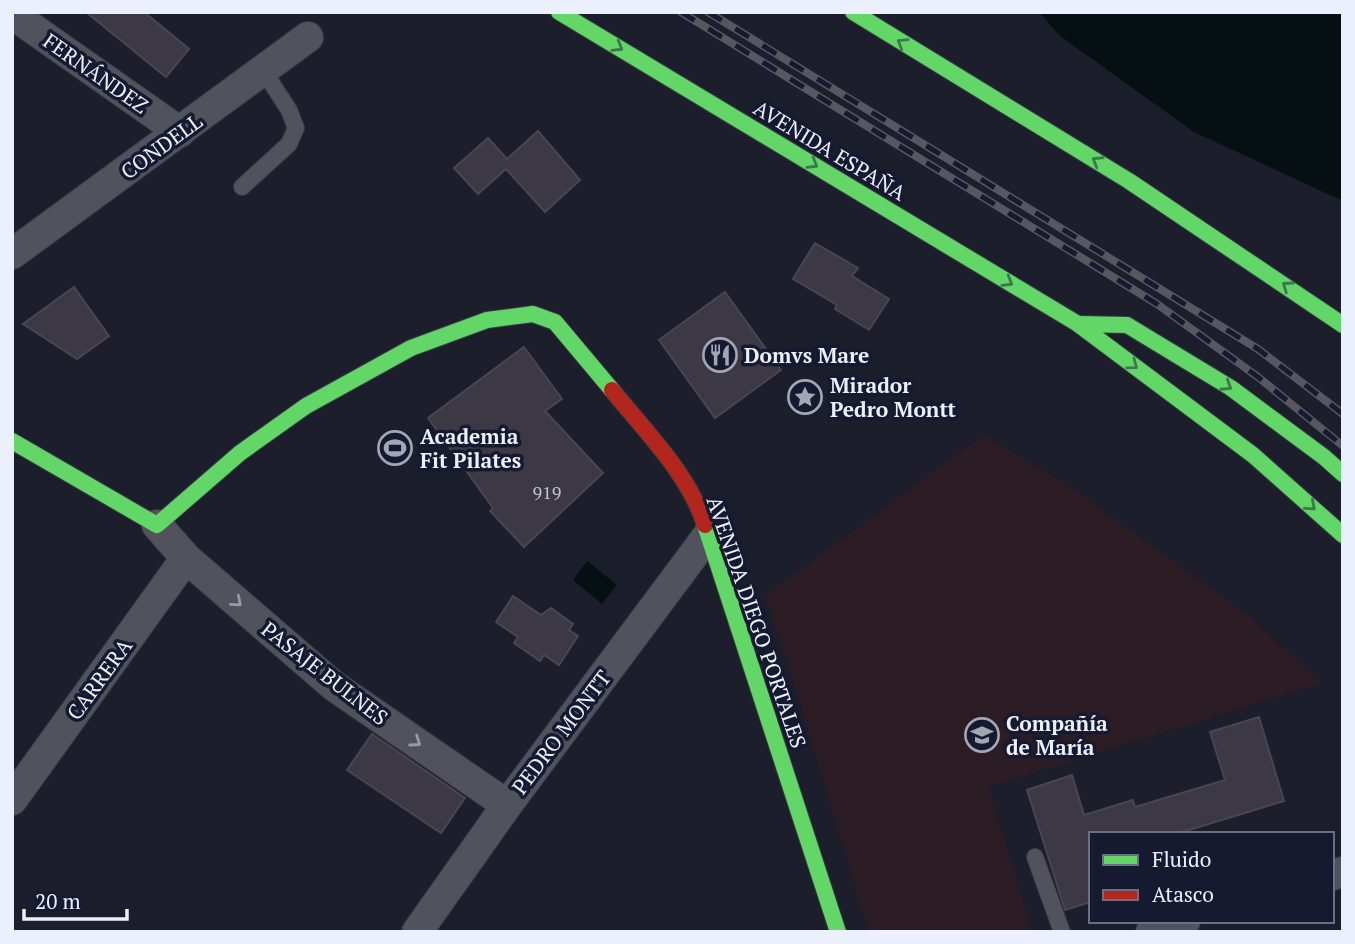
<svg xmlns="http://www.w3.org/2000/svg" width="1355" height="944" font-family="'PT Serif',serif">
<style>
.education{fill:#2c1d24}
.water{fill:#060f12}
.building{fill:#3c3944;stroke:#484650;stroke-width:2}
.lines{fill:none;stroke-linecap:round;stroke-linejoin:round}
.lane-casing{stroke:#393b45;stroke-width:18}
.street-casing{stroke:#393b45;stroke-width:32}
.fast-casing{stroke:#393b45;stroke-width:18}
.jam-casing{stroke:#393b45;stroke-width:18}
.lane{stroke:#51525c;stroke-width:16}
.street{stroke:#51525c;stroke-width:30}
.fast{stroke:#63d668;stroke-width:16}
.jam{stroke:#b3261e;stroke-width:16}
.rail-casing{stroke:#565761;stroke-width:8}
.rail{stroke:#161a31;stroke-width:5;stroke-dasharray:16;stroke-linecap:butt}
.oneway{stroke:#3c784c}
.oneway2{stroke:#9799a4}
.labels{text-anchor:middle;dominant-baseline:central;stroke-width:7;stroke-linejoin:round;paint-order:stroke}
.number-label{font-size:18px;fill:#c0c2cf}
.street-label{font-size:21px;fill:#eceffd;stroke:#161a31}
.poi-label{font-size:21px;font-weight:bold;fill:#eceffd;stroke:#161a31;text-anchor:start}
</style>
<rect width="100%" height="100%" fill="#1c1e2b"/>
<path class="education" d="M984 435 1073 489 1248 616 1321 683 988 787 1032 932H869L793 678 765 596Z"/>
<g class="water">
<path d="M1039 12H1343V201L1194 132 1060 36Z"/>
<path d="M587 561 617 585 602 604 573 580Z"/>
</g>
<g class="building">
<path d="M86 12H144L189 49 166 77Z"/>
<path d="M538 131 580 180 545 212 506 169 478 194 454 168 488 138 507 159Z"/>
<path d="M815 243 858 268 852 276 889 299 869 330 835 309 837 305 793 279Z"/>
<path d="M74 287 109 336 77 359 23 324Z"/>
<path d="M725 292 781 370 715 418 659 340Z"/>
<path d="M524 347 562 399 545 411 603 473 524 547 490 511 493 508 428 418Z"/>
<path d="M513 596 541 615 551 608 573 624 569 630 578 636 559 665 544 655 540 661 514 643 518 637 496 622Z"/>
<path d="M1259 717 1284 801 1176 834H1091V902L1065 910 1027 790 1072 775 1084 815 1133 800 1135 807 1225 780 1210 732Z"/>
<path d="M372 734 465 798 441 833 347 770Z"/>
</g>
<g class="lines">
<g class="lane-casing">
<g id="lane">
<path d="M242 187 289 144 296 128 289 110 263 70"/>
<path d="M1035 857 1062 932"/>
</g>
</g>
<g class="street-casing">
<g id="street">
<path d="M12 14 180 132"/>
<path d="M12 254 308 37"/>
<path d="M157 525 186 558 334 686 507 805"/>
<path d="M12 800 186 558"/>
<path d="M1332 875 1343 872"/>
<path d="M417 932 507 805 709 534"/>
<path d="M1151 932 1185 921"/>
</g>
</g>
<g class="fast-casing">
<g id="fast">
<path d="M559 12 1078 324 1253 455 1343 535"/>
<path d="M853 12 1129 181 1343 325"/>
<path d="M1078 324 1127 325 1231 388 1324 457 1343 474"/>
<path d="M12 441 157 525 240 453 306 406 411 348 487 320 533 314 555 322 612 390"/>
<path d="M705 525 838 932"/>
</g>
</g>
<g class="jam-casing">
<path id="jam" d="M612 390C645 431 689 474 705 525"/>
</g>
<use href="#lane" class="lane"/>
<use href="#street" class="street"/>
<use href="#fast" class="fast"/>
<use href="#jam" class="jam"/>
<g class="rail-casing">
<g id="rail">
<path d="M681 12 1157 304 1258 377 1343 446"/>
<path d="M708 12 1258 349 1343 414"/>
</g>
</g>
<use href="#rail" class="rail"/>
</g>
<defs><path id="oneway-chevron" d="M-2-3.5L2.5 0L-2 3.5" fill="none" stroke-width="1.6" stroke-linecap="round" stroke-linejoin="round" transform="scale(1.75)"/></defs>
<g class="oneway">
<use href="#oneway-chevron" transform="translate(902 43) rotate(-148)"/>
<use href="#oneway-chevron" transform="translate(618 47) rotate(31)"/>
<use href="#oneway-chevron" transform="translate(1097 161) rotate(-149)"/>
<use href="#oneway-chevron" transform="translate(813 164) rotate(31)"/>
<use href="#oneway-chevron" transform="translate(1008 282) rotate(31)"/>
<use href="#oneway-chevron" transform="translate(1287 286) rotate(-145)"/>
<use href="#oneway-chevron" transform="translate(1133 365) rotate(37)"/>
<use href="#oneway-chevron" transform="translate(1227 386) rotate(33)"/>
<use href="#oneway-chevron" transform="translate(1311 506) rotate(41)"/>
</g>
<g class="oneway2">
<use href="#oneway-chevron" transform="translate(237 602) rotate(41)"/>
<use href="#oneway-chevron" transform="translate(416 742) rotate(35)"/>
</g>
<defs>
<g id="restaurant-ring" transform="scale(1.75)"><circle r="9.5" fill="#161a31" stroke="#a3a6b4" stroke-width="1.5"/><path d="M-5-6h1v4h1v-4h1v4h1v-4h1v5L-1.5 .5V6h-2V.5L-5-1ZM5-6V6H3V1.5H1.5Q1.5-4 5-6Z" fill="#a3a6b4"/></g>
<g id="sight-ring" transform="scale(1.75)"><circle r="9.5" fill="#161a31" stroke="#a3a6b4" stroke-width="1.5"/><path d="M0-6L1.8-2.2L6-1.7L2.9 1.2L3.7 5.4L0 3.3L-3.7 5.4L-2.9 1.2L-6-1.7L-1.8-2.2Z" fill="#a3a6b4"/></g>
<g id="stadium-ring" transform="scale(1.75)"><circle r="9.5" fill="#161a31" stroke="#a3a6b4" stroke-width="1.5"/><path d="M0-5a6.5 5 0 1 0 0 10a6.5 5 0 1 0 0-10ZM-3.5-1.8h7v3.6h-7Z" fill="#a3a6b4"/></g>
<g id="school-ring" transform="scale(1.75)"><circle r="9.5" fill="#161a31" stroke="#a3a6b4" stroke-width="1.5"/><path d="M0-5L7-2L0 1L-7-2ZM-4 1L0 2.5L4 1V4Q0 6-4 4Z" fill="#a3a6b4"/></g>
</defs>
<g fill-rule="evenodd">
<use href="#restaurant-ring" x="720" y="355"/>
<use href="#sight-ring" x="805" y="397"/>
<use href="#stadium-ring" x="395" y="448"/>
<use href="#school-ring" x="982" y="735"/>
</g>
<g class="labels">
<g class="number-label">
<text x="547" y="492">919</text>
</g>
<g class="street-label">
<text transform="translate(96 73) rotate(35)">FERNÁNDEZ</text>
<text transform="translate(161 146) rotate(-36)">CONDELL</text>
<text transform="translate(830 150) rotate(31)">AVENIDA ESPAÑA</text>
<text transform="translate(757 622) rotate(71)">AVENIDA DIEGO PORTALES</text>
<text transform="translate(325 673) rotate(38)">PASAJE BULNES</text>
<text transform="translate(99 679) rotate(-54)">CARRERA</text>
<text transform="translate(561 732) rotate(-53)">PEDRO MONTT</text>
</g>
<g class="poi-label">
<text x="744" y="355">Domvs Mare</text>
<text x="830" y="385">Mirador<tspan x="830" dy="24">Pedro Montt</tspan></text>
<text x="420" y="436">Academia<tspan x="420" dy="24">Fit Pilates</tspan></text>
<text x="1006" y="723">Compañía<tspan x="1006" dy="24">de María</tspan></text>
</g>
</g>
<rect width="1355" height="944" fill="none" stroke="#eceffd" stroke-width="28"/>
<rect x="1089" y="832" width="245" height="91" fill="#161a31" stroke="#6c6f83" stroke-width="2"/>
<rect x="1103" y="855" width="35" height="10" fill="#63d668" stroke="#6c6f83" stroke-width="2"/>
<text x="1152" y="867" font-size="21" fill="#eceffd">Fluido</text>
<rect x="1103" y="890" width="35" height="10" fill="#b3261e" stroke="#6c6f83" stroke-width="2"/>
<text x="1152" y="902" font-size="21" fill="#eceffd">Atasco</text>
<path d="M24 909v10h103v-10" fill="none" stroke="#eceffd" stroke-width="3.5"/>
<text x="35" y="909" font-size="21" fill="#eceffd" stroke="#161a31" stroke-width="5" paint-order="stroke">20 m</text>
</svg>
